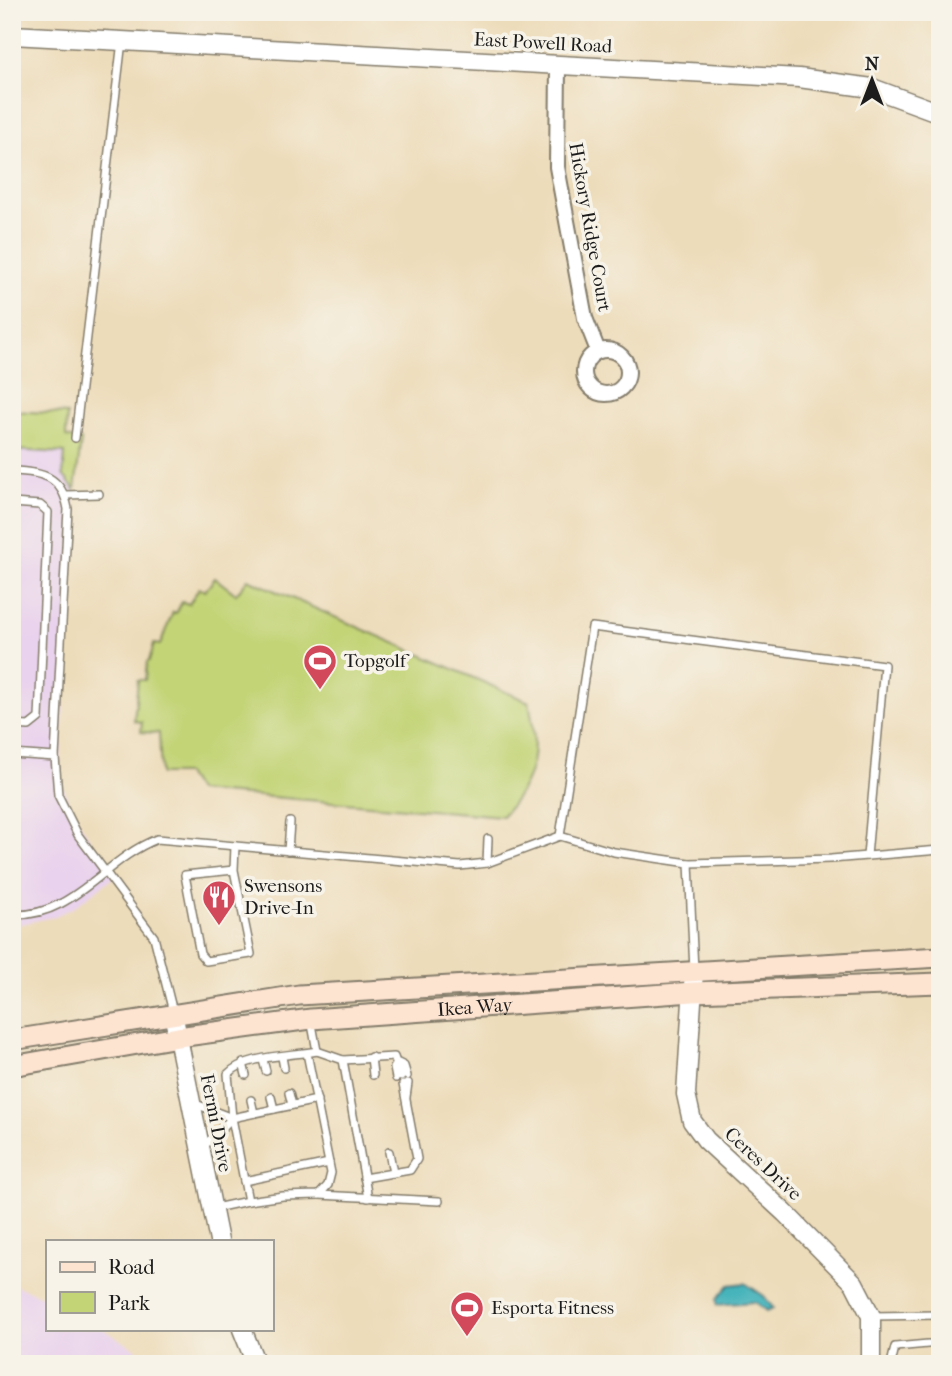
<svg xmlns="http://www.w3.org/2000/svg" width="952" height="1376" font-family="'IM FELL French Canon',serif">
<style>
.built{fill:#e9d2ed}
.green{fill:#c3d477;stroke:#70784a;stroke-width:2}
.water{fill:#40b1b9;stroke:#2e666a;stroke-width:2}
.lines{fill:none;stroke-linecap:round;stroke-linejoin:round}
.service-casing{stroke:#847c6b;stroke-width:10}
.minor-casing{stroke:#847c6b;stroke-width:18}
.tertiary-casing{stroke:#847c6b;stroke-width:21}
.secondary-casing{stroke:#847c6b;stroke-width:23}
.service{stroke:#fff;stroke-width:7}
.minor{stroke:#fff;stroke-width:14}
.tertiary{stroke:#fff;stroke-width:18}
.secondary{stroke:#fde4d1;stroke-width:19}
.labels{text-anchor:middle;dominant-baseline:central;stroke-width:7;stroke-linejoin:round;paint-order:stroke}
.street-label{font-size:19px;fill:#1c1c1c;stroke:#f7f3e8}
.poi-label{font-size:19px;fill:#1c1c1c;stroke:#f7f3e8;text-anchor:start}
</style>
<rect width="100%" height="100%" fill="#f7f3e8"/>
<filter id="ink" filterUnits="userSpaceOnUse"><feTurbulence type="fractalNoise" baseFrequency=".0143" numOctaves="2"/><feDisplacementMap in="SourceGraphic" scale="14" xChannelSelector="R" yChannelSelector="G"/><feConvolveMatrix kernelMatrix="1 2 1 2 8 2 1 2 1" color-interpolation-filters="sRGB"/></filter>
<filter id="wash" filterUnits="userSpaceOnUse"><feTurbulence type="fractalNoise" baseFrequency=".00686" numOctaves="4" result="noise"/><feDisplacementMap in="SourceGraphic" scale="28" xChannelSelector="R" yChannelSelector="G"/><feGaussianBlur stdDeviation="1.57" result="paint"/><feColorMatrix in="noise" values="0 0 0 0 0 0 0 0 0 0 0 0 0 0 0 0 0 1.4 0 .05"/><feComposite in="paint" operator="in"/></filter>
<g filter="url(#wash)">
<rect width="100%" height="100%" fill="#eddcba"/>
<g class="built">
<path d="M12 450 65 453 75 490 60 778 71 809 114 877 73 908 53 917 12 926Z"/>
<path d="M12 1284 47 1298V1329H103L160 1364H12Z"/>
</g>
<g class="green">
<path d="M12 411 67 414 66 437 81 440 75 490 63 475 65 453 12 450Z"/>
<path d="M215 578 236 594 248 579 529 702C539 750 536 779 502 816L197 791 186 774H161L159 733 141 732 142 722 134 721 138 680H145L147 662 149 661 154 644 160 645 173 612 176 613 182 602 189 604 199 588 205 591Z"/>
</g>
<path class="water" d="M745 1283 764 1296 773 1308 767 1311 754 1302 717 1305V1299L729 1285Z"/>
</g>
<g filter="url(#ink)">
<g class="lines">
<g class="service-casing">
<g id="service">
<path d="M75 438 122 41"/>
<path d="M12 471C43 472 62 476 68 509L55 757"/>
<path d="M66 495 99 494"/>
<path d="M12 503 40 505 48 512 39 718 29 726 12 725"/>
<path d="M12 754 55 757 58 795 78 835 154 937 173 1012"/>
<path d="M560 836 592 627 884 665 867 856"/>
<path d="M288 851 290 822"/>
<path d="M487 863 560 836 614 852 689 863 831 859 940 850"/>
<path d="M689 863 694 971"/>
<path d="M234 870 251 954 206 961 200 954 185 875 234 870 235 846"/>
<path d="M12 915C75 917 103 860 157 839L460 866 487 863 488 839"/>
<path d="M317 1051 343 1060 368 1198"/>
<path d="M307 1053 331 1173 328 1185 319 1195 283 1196 248 1201 232 1118 228 1074C246 1055 290 1056 317 1051L311 1019"/>
<path d="M282 1057 284 1068"/>
<path d="M371 1057 373 1075"/>
<path d="M263 1060 266 1071"/>
<path d="M343 1060 394 1057 401 1077"/>
<path d="M243 1063 246 1075"/>
<path d="M396 1078 394 1068 398 1063 404 1066 407 1076"/>
<path d="M289 1093 292 1105"/>
<path d="M271 1097 274 1109"/>
<path d="M406 1097 408 1083"/>
<path d="M251 1100 254 1113"/>
<path d="M193 1103 232 1118 317 1100"/>
<path d="M203 1147 232 1118"/>
<path d="M389 1152 393 1173"/>
<path d="M364 1178 410 1170 417 1159 403 1084"/>
<path d="M244 1181 329 1163"/>
<path d="M319 1195 439 1201"/>
<path d="M215 1208 248 1201"/>
<path d="M871 1316 940 1315"/>
<path d="M12 1363 13 1364"/>
<path d="M891 1364 895 1347 928 1344"/>
</g>
</g>
<g class="minor-casing">
<g id="minor">
<path d="M558 65 557 167 585 318 598 351"/>
<circle cx="606" cy="372" r="22"/>
</g>
</g>
<g class="tertiary-casing">
<g id="tertiary">
<path d="M12 35 799 78 872 88 940 113"/>
<path d="M694 971 686 1094 692 1121 706 1140 785 1213 854 1283 871 1316V1364"/>
<path d="M173 1013 219 1241"/>
<path d="M242 1329 256 1364"/>
</g>
</g>
<g class="secondary-casing">
<g id="secondary">
<path d="M12 1040 299 995 940 957"/>
<path id="s1" d="M12 1066 178 1037 311 1019 693 992 940 983"/>
</g>
</g>
<use href="#service" class="service"/>
<use href="#minor" class="minor"/>
<use href="#tertiary" class="tertiary"/>
<use href="#secondary" class="secondary"/>
</g>
</g>
<defs>
<g id="stadium-pin" transform="scale(1.75)"><path d="M0 17L-7.5 6A9.5 9.5 0 1 1 7.5 6Z" fill="#d1495b" stroke="#f7f3e8"/><path d="M0-5a6.5 5 0 1 0 0 10a6.5 5 0 1 0 0-10ZM-3.5-1.8h7v3.6h-7Z" fill="#fff"/></g>
<g id="restaurant-pin" transform="scale(1.75)"><path d="M0 17L-7.5 6A9.5 9.5 0 1 1 7.5 6Z" fill="#d1495b" stroke="#f7f3e8"/><path d="M-5-6h1v4h1v-4h1v4h1v-4h1v5L-1.5 .5V6h-2V.5L-5-1ZM5-6V6H3V1.5H1.5Q1.5-4 5-6Z" fill="#fff"/></g>
</defs>
<g fill-rule="evenodd">
<use href="#stadium-pin" x="320" y="661"/>
<use href="#restaurant-pin" x="219" y="897"/>
<use href="#stadium-pin" x="467" y="1308"/>
</g>
<g class="labels">
<g class="street-label">
<text transform="translate(543 43) rotate(3)">East Powell Road</text>
<text transform="translate(590 227) rotate(80)">Hickory Ridge Court</text>
<text stroke="none"><textPath href="#s1" startOffset="467">Ikea Way</textPath></text>
<text transform="translate(216 1123) rotate(79)">Fermi Drive</text>
<text transform="translate(763 1164) rotate(43)">Ceres Drive</text>
</g>
<g class="poi-label">
<text x="344" y="661">Topgolf</text>
<text x="244" y="886">Swensons<tspan x="244" dy="22">Drive-In</tspan></text>
<text x="491" y="1308">Esporta Fitness</text>
</g>
</g>
<rect width="952" height="1376" fill="none" stroke="#f7f3e8" stroke-width="42"/>
<rect x="46" y="1240" width="228" height="91" fill="#f7f3e8" stroke="#9f9d96" stroke-width="2"/>
<rect x="60" y="1262" width="35" height="10" fill="#fde4d1" stroke="#9f9d96" stroke-width="2"/>
<text x="108" y="1274" font-size="21" fill="#1c1c1c">Road</text>
<rect x="60" y="1292" width="35" height="21" fill="#c3d477" stroke="#9f9d96" stroke-width="2"/>
<text x="108" y="1310" font-size="21" fill="#1c1c1c">Park</text>
<g transform="translate(872 80)" stroke="#f7f3e8" stroke-width="5" paint-order="stroke">
<path d="M0-5L12 26L0 18L-12 26Z" fill="#1c1c1c"/>
<text y="-10" font-size="19" font-weight="bold" text-anchor="middle" fill="#1c1c1c">N</text>
</g>
</svg>
